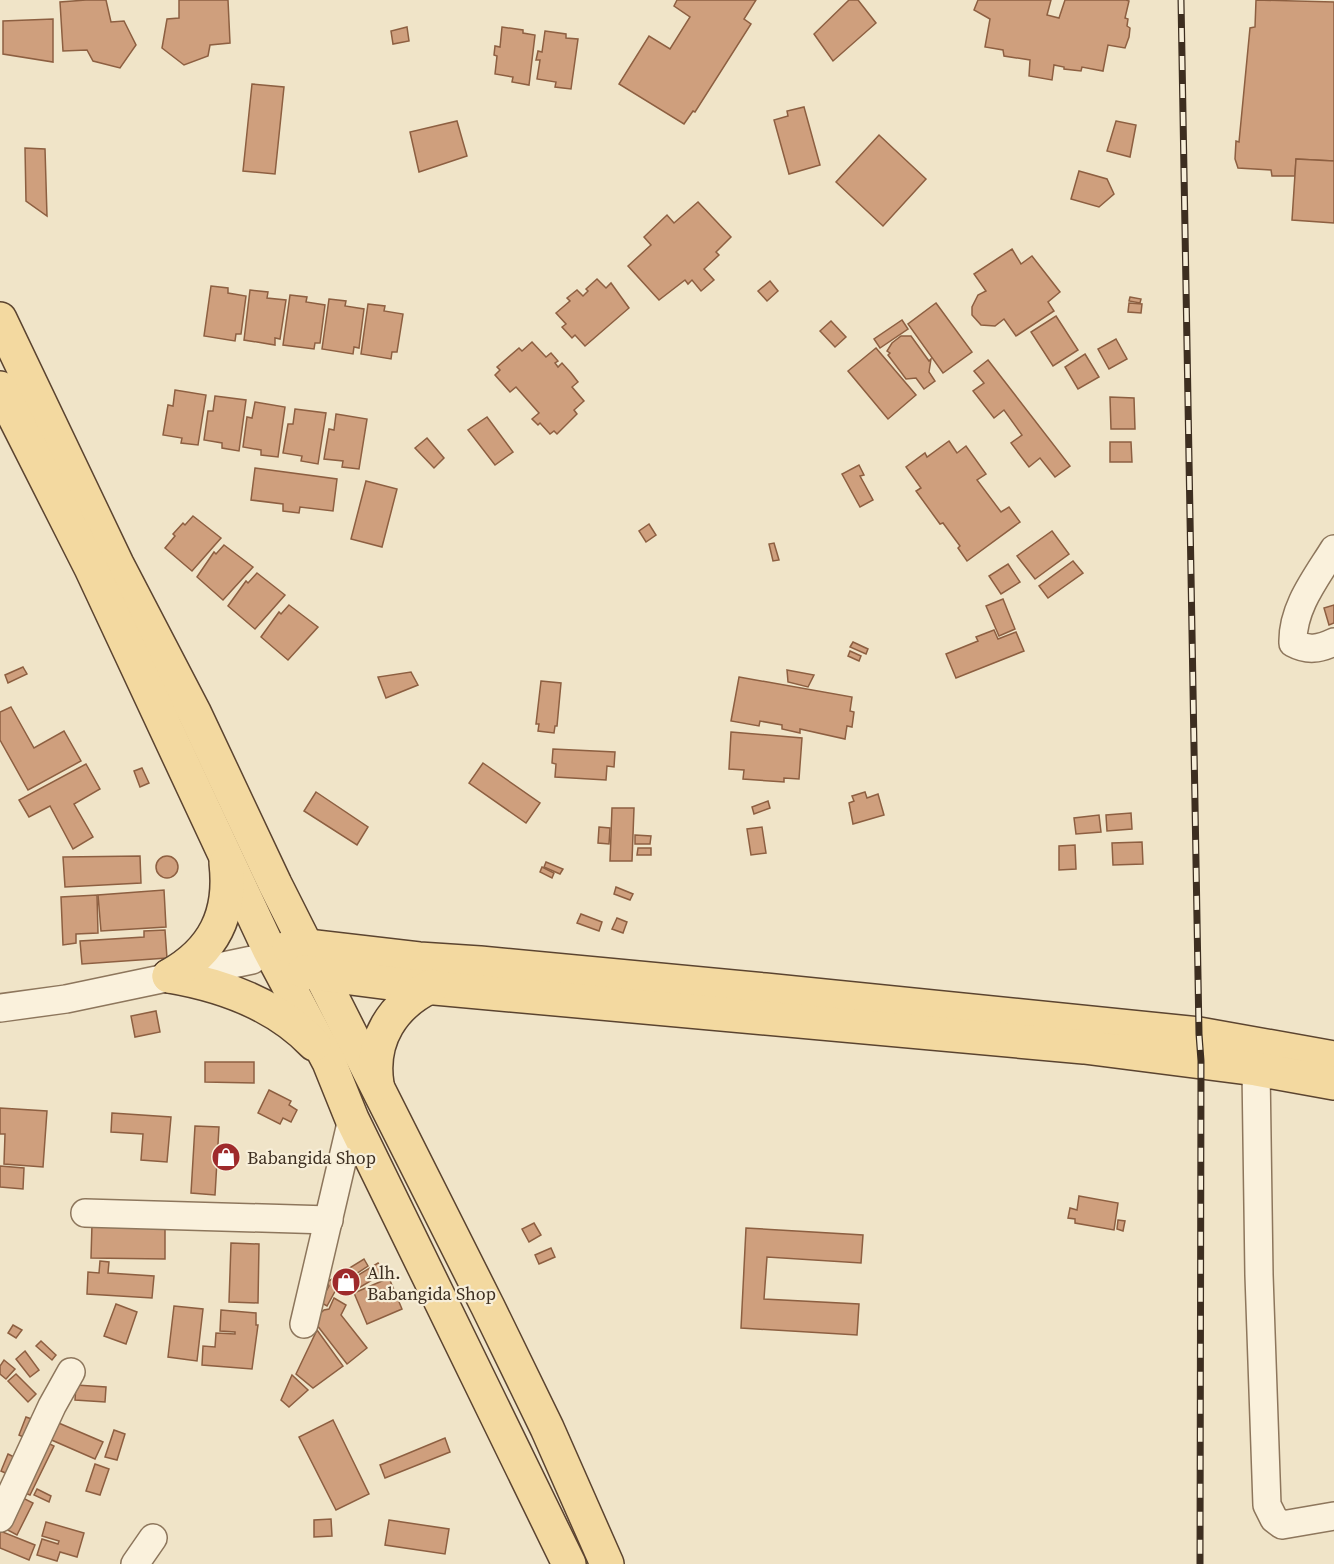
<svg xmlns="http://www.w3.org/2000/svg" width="1334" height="1564" font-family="'Source Serif 4',serif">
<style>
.building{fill:#cf9f7d;stroke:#8d5f41;stroke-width:1.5}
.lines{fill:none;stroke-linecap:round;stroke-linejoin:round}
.minor-casing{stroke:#8d765c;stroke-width:30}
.major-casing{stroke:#5b4430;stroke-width:36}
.minor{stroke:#faf1dc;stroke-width:27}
.major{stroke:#f3d9a0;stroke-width:33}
.rail-casing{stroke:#3d2e20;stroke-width:7}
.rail{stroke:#f7eed8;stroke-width:4.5;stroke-dasharray:14;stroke-linecap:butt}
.labels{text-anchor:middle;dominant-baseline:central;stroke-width:4.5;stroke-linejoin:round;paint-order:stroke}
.poi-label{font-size:18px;fill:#3d2e20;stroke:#f7eed8;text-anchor:start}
</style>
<rect width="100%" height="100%" fill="#f0e4c8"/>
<g class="building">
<path d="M86 0H106L111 22 124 21 136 45 120 68 93 61 87 50 63 51 60 2Z"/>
<path d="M179 0H228L230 43 210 45 208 56 184 65 162 48 167 19 179 18Z"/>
<path d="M677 0H756L744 19 751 24 695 112 693 111 684 124 619 84 649 36 670 49 690 17 674 6Z"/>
<path d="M849 0H858L876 23 833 61 814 34Z"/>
<path d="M978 0H1051L1047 15 1059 18 1065 0H1126L1129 1 1125 18 1128 19 1127 26 1130 28 1129 37 1125 48 1108 45 1103 71 1082 67 1081 71 1064 69V67L1054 65 1052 80 1029 76 1030 60 1004 56 1003 50 985 47 990 19 974 10Z"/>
<path d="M1256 0 1334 2V161L1296 159 1295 176H1272L1271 170 1238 168 1235 159 1236 141 1239 142 1250 28 1255 27Z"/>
<path d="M53 19V62L3 54V21Z"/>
<path d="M407 27 409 41 393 44 391 31Z"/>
<path d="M502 27 523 30V33L535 35 529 85 512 82 513 77 495 74 497 56 494 55 495 46 500 47Z"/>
<path d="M545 31 566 34V38L578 39 571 89 555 87 556 82 537 79 540 60H536L538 51 542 52Z"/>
<path d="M252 84 284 87 275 174 243 171Z"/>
<path d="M804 107 820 165 789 174 774 120 788 116 787 111Z"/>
<path d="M457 121 467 156 419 172 410 132Z"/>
<path d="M1116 121 1136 125 1130 157 1107 151Z"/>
<path d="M879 135 926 179 883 226 836 182Z"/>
<path d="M25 148 45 149 47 216 26 201Z"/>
<path d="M1296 159 1334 161V223L1292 220Z"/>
<path d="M1079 171 1107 179 1114 194 1099 207 1071 199Z"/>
<path d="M698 202 731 237 716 252 719 255 704 269 714 280 701 291 692 280 688 284 685 280 659 300 628 266 651 245 644 237 667 215 674 223Z"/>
<path d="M1012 249 1021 264 1032 256 1060 292 1048 302 1054 311 1016 336 1004 319 995 326 981 325 972 315V307L978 295 986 291 974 274Z"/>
<path d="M597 279 606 288 611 283 629 308 585 346 575 335 572 338 562 327 566 324 556 313 570 301 567 298 577 290 583 296 588 291 586 289Z"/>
<path d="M770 281 778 291 767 301 758 291Z"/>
<path d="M211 286 228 288V293L246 296 241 334H236L235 341 204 336Z"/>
<path d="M250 290 268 292 267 298 286 300 280 339 275 338V345L244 340Z"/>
<path d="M290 295 307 297 306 302 325 305 320 343H315L314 349 283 345Z"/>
<path d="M1130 297 1141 299 1140 303 1129 301Z"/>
<path d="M329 299 346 301 345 306 364 309 359 348 354 347 353 354 322 349Z"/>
<path d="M936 303 972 352 943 373 908 324Z"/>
<path d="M1129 303 1142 304 1141 313 1128 312Z"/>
<path d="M368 304 385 306 384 311 403 314 397 352H392L391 359 361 354Z"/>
<path d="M1056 316 1078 350 1053 366 1031 332Z"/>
<path d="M902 320 908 329 880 348 874 339Z"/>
<path d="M831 321 846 337 835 347 820 331Z"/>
<path d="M901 336H911L929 361 931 359 929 372 935 381 924 389 916 378 906 379 888 355 890 353 887 351 892 343Z"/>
<path d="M1116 339 1127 359 1109 369 1098 349Z"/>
<path d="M532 342 546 357 551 353 558 361 555 363 558 367 562 363 571 373 578 382 572 387 584 401 574 410 577 414 557 434 554 431 550 434 540 423 538 425 532 419 539 413 516 387 510 392 495 375 500 370 497 367 519 348 522 351Z"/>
<path d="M876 348 916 395 888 419 848 371Z"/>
<path d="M1085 354 1099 377 1078 389 1065 367Z"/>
<path d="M988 360 1070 466 1055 477 1040 458 1029 467 1011 443 1022 435 1004 410 994 418 973 391 984 383 974 371Z"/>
<path d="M175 390 206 395 198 445 181 443 182 438 163 435 168 405 173 406Z"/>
<path d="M215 396 246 400 239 451 222 448V443L204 440 208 411H213Z"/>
<path d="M1110 397 1134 398 1135 429H1111Z"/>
<path d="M255 402 285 407 278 457 261 455V450L243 447 247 417 252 418Z"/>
<path d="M295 409 326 413 318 464 301 461 302 456 283 453 288 424H293Z"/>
<path d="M336 414 367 419 359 469 342 467 343 461 324 459 329 429 334 430Z"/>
<path d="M487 417 513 452 495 465 468 430Z"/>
<path d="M427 438 444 458 434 468 415 448Z"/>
<path d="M949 441 957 453 966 446 986 474 977 480 1001 512 1009 507 1020 522 967 561 958 548 960 546 943 523 940 524 916 491 921 488 906 467 925 453 927 457Z"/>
<path d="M1110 442H1131L1132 462H1110Z"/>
<path d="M859 465 864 475 860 476 873 500 860 507 842 474Z"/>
<path d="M255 468 337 479 333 511 300 507 299 513 283 511V504L251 500Z"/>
<path d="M366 481 397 489 382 547 351 539Z"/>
<path d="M193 516 221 538 192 571 165 548 175 536 173 534 183 523 185 525Z"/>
<path d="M649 524 656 535 646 542 639 531Z"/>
<path d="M1052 531 1069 554 1035 579 1017 556Z"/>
<path d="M774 543 779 560 773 561 769 544Z"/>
<path d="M224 545 253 567 223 600 197 577 214 552 216 554Z"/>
<path d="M1073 561 1083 573 1048 598 1039 586Z"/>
<path d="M1008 564 1020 582 1001 594 989 576Z"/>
<path d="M257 573 285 595 255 629 228 606 246 581 248 583Z"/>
<path d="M1003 599 1015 629 999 636 986 606Z"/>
<path d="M289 605 318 627 288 660 261 637 279 612 281 614Z"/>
<path d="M1334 605V623L1329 625 1324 608Z"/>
<path d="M994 630 998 639 1016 632 1024 651 956 678 946 654 978 641 976 637Z"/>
<path d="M853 642 868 649 866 654 850 647Z"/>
<path d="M850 651 861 656 859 661 848 656Z"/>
<path d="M23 667 27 674 8 683 5 675Z"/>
<path d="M787 670 814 675 808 687 788 682Z"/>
<path d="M411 672 418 685 386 698 378 677Z"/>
<path d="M739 677 852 697 850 711 854 712 852 727 847 726 845 739 800 729V733L782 729V725L760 721 759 726 731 721Z"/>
<path d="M541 681 561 683 557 726H555L554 733 538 731 539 724H536Z"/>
<path d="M11 707 34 748 64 731 81 761 28 790 0 740V712Z"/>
<path d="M731 732 802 738 799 779 784 778V782L743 779 744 770 729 769Z"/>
<path d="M553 749 615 752 614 767 607 766 606 780 555 777 556 764 552 763Z"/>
<path d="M483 763 540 803 526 823 469 783Z"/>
<path d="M86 764 100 789 74 804 93 837 73 849 50 806 29 817 19 800Z"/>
<path d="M142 768 149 783 140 787 134 771Z"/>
<path d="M316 792 368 827 357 845 304 811Z"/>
<path d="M865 792 867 798 878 794 884 815 853 824 849 803 854 801 852 796Z"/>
<path d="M768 801 770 808 754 814 752 807Z"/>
<path d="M612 808H634L632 861H610Z"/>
<path d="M1131 813 1132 829 1107 831 1106 815Z"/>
<path d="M1099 815 1101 832 1076 834 1074 818Z"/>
<path d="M599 827 610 828 609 844 598 843Z"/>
<path d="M762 827 766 853 751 855 747 829Z"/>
<path d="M635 835 651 836 650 844H635Z"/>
<path d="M1142 842 1143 864 1113 865 1112 843Z"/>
<path d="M1075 845 1076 869 1059 870V846Z"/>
<path d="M638 848H651V855H637Z"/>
<circle cx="167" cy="867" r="11"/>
<path d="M140 856 141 883 65 887 63 857Z"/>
<path d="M546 862 563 869 560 874 544 867Z"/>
<path d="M542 867 554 873 552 878 540 872Z"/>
<path d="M616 887 633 894 630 900 614 894Z"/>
<path d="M164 890 166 927 101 931 98 895Z"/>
<path d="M97 895 98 933 76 934V943L63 945 61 897Z"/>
<path d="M581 914 602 922 599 931 577 923Z"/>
<path d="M617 918 627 922 623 933 612 929Z"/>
<path d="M165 930 167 958 82 964 80 941 144 937V931Z"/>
<path d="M156 1011 160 1032 135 1037 131 1016Z"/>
<path d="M205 1062H254V1083L205 1082Z"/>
<path d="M269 1090 291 1101 289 1105 297 1110 291 1122 283 1118 280 1124 258 1113Z"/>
<path d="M0 1108 47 1111 43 1167 4 1164 5 1134H0Z"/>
<path d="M112 1113 171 1117 167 1162 141 1160 143 1134 111 1132Z"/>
<path d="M195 1126 219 1127 215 1195 191 1193Z"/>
<path d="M0 1166 24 1168 23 1189 0 1187Z"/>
<path d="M1079 1196 1118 1203 1114 1230 1075 1223V1219L1068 1218 1070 1208 1077 1210Z"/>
<path d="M1118 1220 1125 1221 1123 1231 1117 1229Z"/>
<path d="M534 1223 541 1235 529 1242 522 1229Z"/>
<path d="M92 1224 165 1226V1259L91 1258Z"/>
<path d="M746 1228 863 1235 861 1263 767 1257 764 1299 859 1304 857 1335 741 1328Z"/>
<path d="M231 1243 259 1244 258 1303 229 1302Z"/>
<path d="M551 1248 555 1257 539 1264 535 1255Z"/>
<path d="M364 1259 368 1266 338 1286 327 1306 320 1302 329 1286 327 1282Z"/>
<path d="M100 1261 109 1262 108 1273 154 1276 152 1298 87 1294 88 1272 99 1273Z"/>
<path d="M378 1263 384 1273 347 1295 342 1285Z"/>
<path d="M389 1278 402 1309 367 1324 354 1293Z"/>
<path d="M334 1298 346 1305 341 1315 367 1348 347 1364 313 1320 324 1310 329 1309Z"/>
<path d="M116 1304 137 1312 126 1344 104 1336Z"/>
<path d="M174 1306 203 1309 197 1361 168 1357Z"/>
<path d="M221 1310 256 1313V1325H258L252 1369 202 1365 203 1346 215 1347 216 1333 235 1334V1332L220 1331Z"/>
<path d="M13 1325 22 1330 16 1338 8 1333Z"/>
<path d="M317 1330 343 1366 313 1388 296 1374Z"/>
<path d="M41 1341 56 1355 52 1360 36 1346Z"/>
<path d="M25 1351 39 1370 30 1377 16 1359Z"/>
<path d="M4 1360 15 1369 6 1379 0 1374V1366Z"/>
<path d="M16 1374 36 1394 28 1402 8 1381Z"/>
<path d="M292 1375 308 1390 289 1407 281 1400Z"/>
<path d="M76 1385 106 1387 105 1402 75 1400Z"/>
<path d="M26 1417 37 1421 30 1440 19 1435Z"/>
<path d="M333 1420 369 1494 336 1510 299 1437Z"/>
<path d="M54 1421 103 1442 95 1459 47 1438Z"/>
<path d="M114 1430 125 1434 117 1460 105 1457Z"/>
<path d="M445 1438 450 1452 385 1478 380 1465Z"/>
<path d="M42 1440 54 1446 30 1495 18 1490Z"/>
<path d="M8 1454 20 1460 12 1476 1 1471Z"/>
<path d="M95 1464 109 1469 100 1495 86 1491Z"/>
<path d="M37 1489 51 1496 49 1502 34 1495Z"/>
<path d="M17 1495 33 1503 17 1535 2 1527Z"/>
<path d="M331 1519 332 1536 314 1537V1520Z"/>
<path d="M389 1520 449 1529 445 1554 385 1545Z"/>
<path d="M46 1522 84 1533 77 1557 60 1552 57 1561 37 1555 42 1539 58 1544 59 1541 42 1536Z"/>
<path d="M0 1531 35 1545 29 1560 0 1548Z"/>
</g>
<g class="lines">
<g class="minor-casing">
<g id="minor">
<path d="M1334 549C1316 578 1292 608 1293 643 1308 651 1319 649 1334 642"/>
<path d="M0 1008 66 999 252 960"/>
<path d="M1256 1069 1259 1275 1267 1505 1274 1519 1282 1525 1334 1516"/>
<path d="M85 1213 329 1220"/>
<path d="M304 1324 352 1119"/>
<path d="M0 1518 52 1406 71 1372"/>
<path d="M135 1564 153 1538"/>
</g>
</g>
<g class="major-casing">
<g id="major">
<path d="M0 319 117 564 194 712 275 884 488 1307 547 1428 607 1564"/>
<path d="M0 388 91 568 269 949 329 1062 352 1119 569 1564"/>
<path d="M289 947 307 946 419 959 480 963 765 990 1199 1034 1334 1058"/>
<path d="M304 972 413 986 1084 1047 1256 1069 1334 1083"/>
<path d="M169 976C222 985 276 1004 314 1044"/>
<path d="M169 976C214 951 232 914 226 863"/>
<path d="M377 1084C370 1040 393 1004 432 986"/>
</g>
</g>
<use href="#minor" class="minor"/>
<use href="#major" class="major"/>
<g class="rail-casing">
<path id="rail" d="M1181 0 1199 1034 1201 1061 1200 1564"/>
</g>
<use href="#rail" class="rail"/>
</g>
<defs>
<g id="shop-disc" transform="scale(1.5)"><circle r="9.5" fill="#9e2a2b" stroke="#f7eed8"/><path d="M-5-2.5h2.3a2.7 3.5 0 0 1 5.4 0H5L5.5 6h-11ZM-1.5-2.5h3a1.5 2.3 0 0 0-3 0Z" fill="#fff"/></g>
</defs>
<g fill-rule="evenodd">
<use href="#shop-disc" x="226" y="1157"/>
<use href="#shop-disc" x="346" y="1282"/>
</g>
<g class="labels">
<g class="poi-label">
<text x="247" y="1157">Babangida Shop</text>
<text x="367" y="1272">Alh.<tspan x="367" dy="21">Babangida Shop</tspan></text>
</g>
</g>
</svg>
